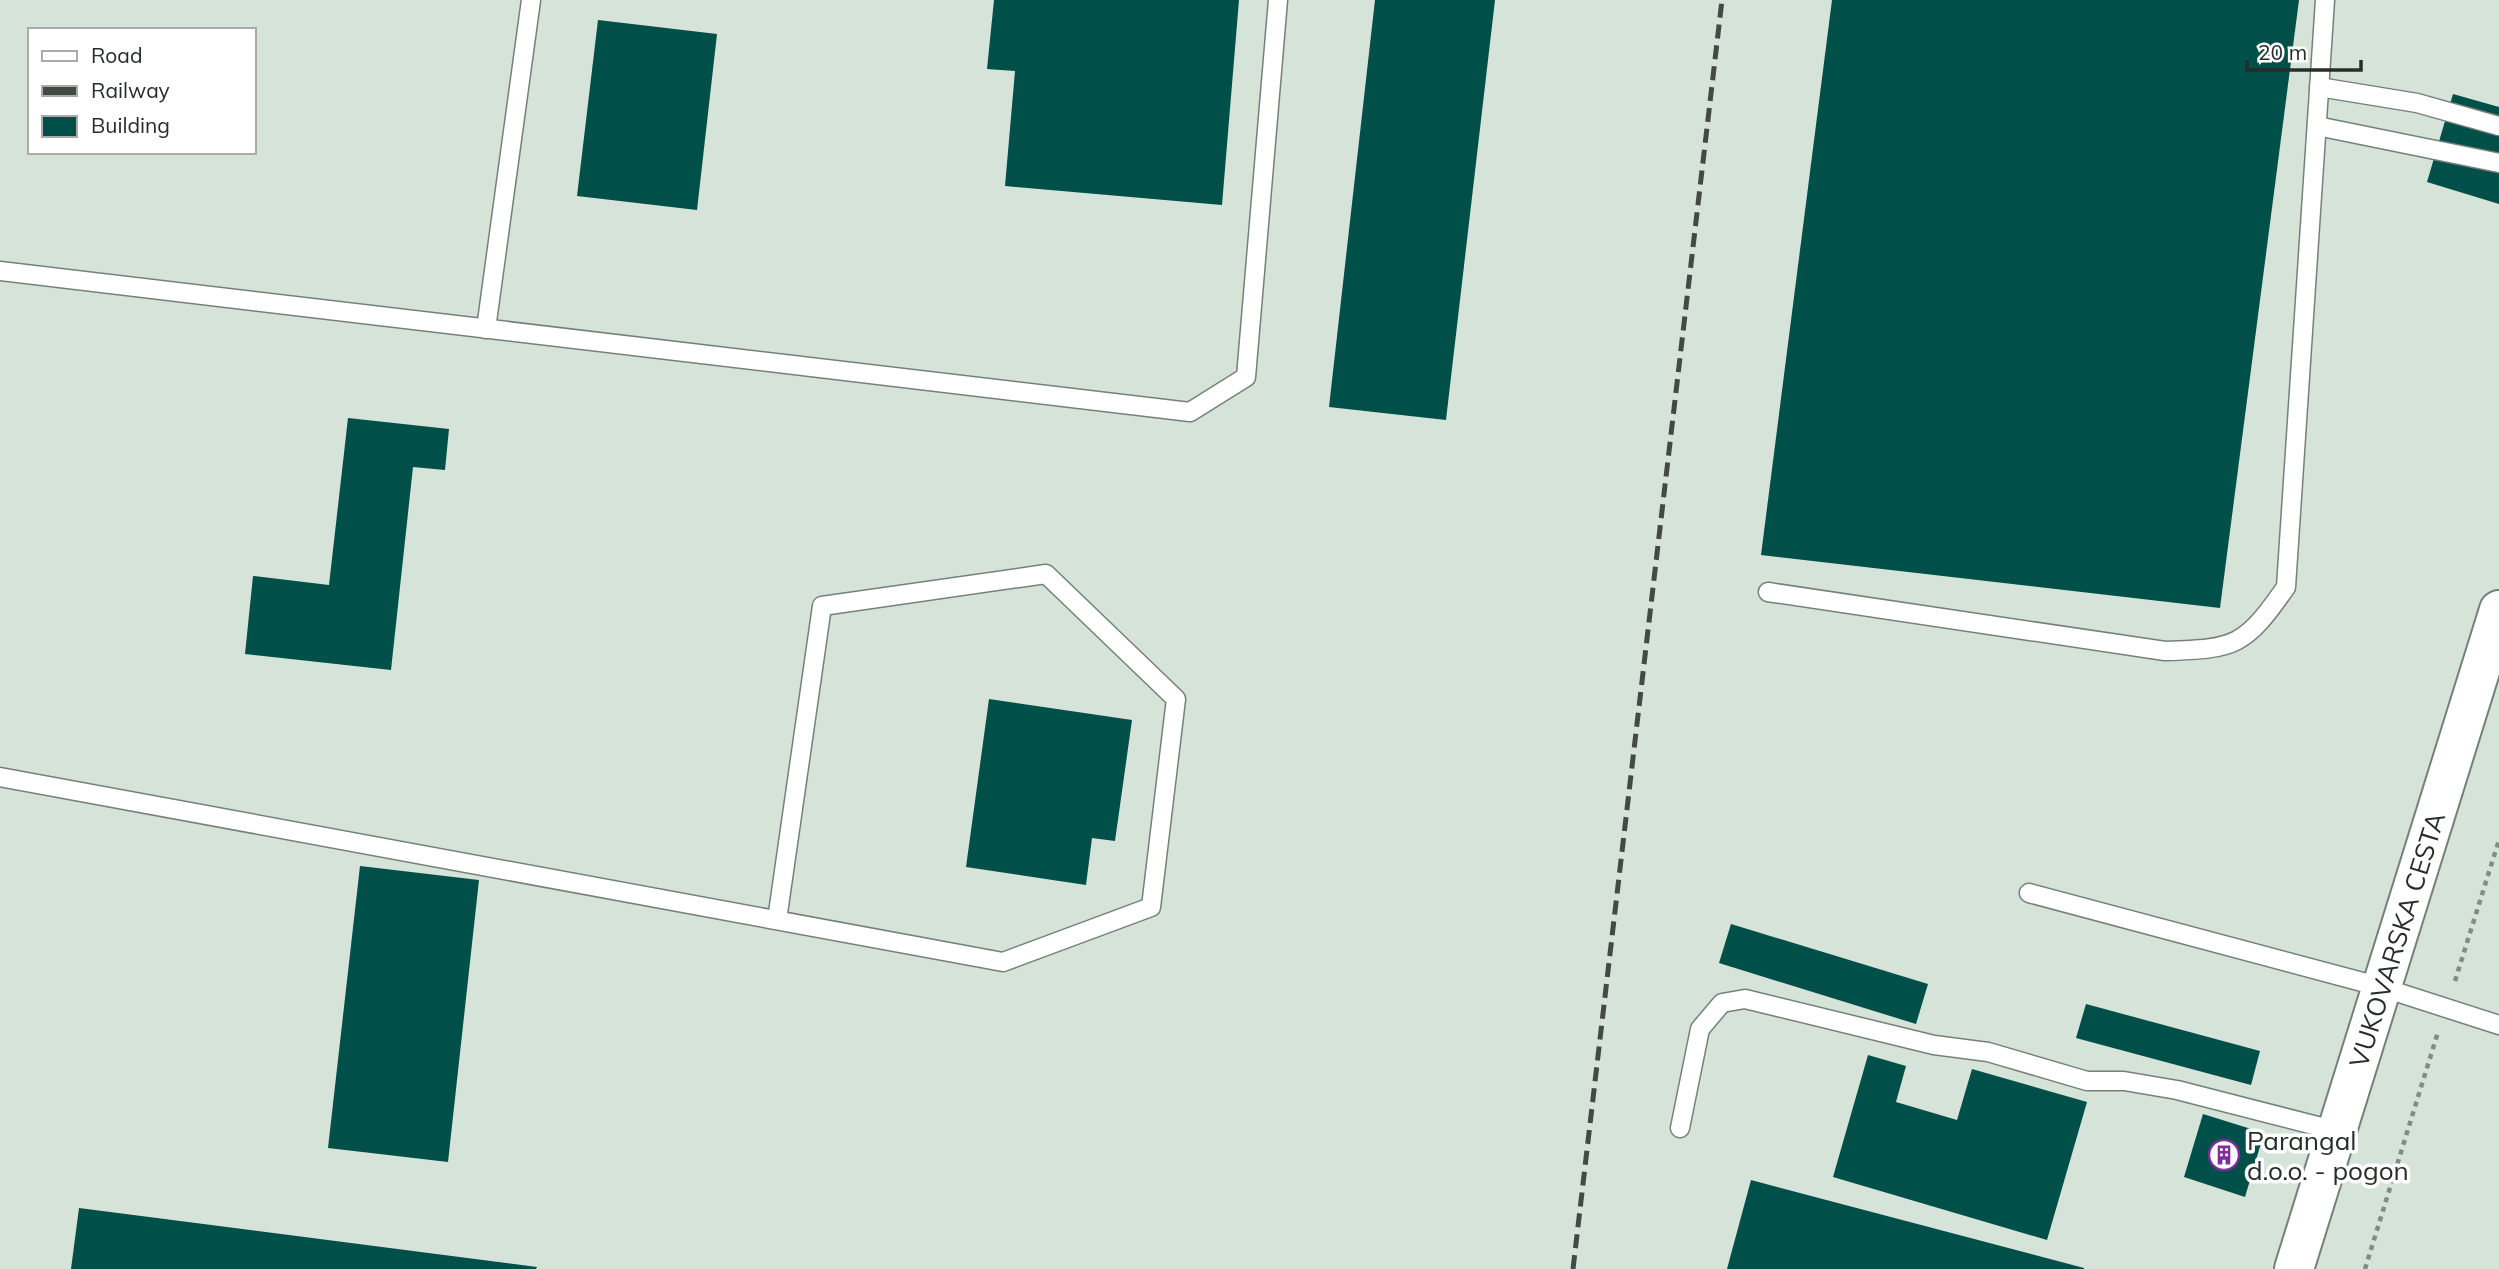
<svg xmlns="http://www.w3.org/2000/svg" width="2499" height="1269" font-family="Mulish,sans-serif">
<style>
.building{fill:#004f49}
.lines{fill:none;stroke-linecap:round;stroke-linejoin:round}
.service-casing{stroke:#758178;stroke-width:21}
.secondary-casing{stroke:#758178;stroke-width:42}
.path{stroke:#828b84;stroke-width:4.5;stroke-dasharray:5 5;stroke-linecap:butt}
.service{stroke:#fff;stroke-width:18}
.secondary{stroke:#fff;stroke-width:38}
.rail{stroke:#434a45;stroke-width:5;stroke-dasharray:14 7;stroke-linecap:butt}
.labels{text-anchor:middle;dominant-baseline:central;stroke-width:7;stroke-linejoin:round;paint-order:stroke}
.street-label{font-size:26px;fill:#282d29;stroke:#fff}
.poi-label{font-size:26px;fill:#282d29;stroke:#fff;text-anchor:start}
</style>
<rect width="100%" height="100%" fill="#d6e3d9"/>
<g class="building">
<path d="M994 0H1239L1222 205 1005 186 1015 71 987 69Z"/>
<path d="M1375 0H1495L1446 420 1329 407Z"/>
<path d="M1832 0H2299L2220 608 1761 555Z"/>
<path d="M598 20 717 34 697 210 577 196Z"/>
<path d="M2453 94 2499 107V204L2427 182Z"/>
<path d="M348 418 449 429 445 470 413 467 391 670 245 654 253 576 329 585Z"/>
<path d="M989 699 1132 720 1115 841 1092 838 1086 885 966 867Z"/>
<path d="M360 866 479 880 448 1162 328 1148Z"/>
<path d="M1731 924 1928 984 1916 1024 1719 963Z"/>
<path d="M2086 1004 2260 1051 2251 1085 2076 1038Z"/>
<path d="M1868 1055 1906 1066 1896 1102 1957 1120 1972 1069 2087 1102 2047 1240 1833 1177Z"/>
<path d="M2203 1114 2264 1133 2245 1197 2184 1177Z"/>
<path d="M1751 1180 2084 1268V1269H1727Z"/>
<path d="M79 1208 537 1267 536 1269H71Z"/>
</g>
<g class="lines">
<g class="service-casing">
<g id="service">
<path d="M2319 87 2417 103 2499 126"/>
<path d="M2317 126 2499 163"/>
<path d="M0 271 1190 412 1246 377 1278 0"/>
<path d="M486 329 531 0"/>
<path d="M1768 592 2165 651C2236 649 2245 646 2286 587L2325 0"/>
<path d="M0 777 1003 962 1151 907 1176 699 1046 574 822 606 777 920"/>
<path d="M2029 893 2381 987 2499 1025"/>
<path d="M1680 1128 1700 1029 1722 1003 1745 999 1934 1045 1988 1052 2087 1081H2124L2177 1090 2337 1131"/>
</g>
</g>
<g class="secondary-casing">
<g id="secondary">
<path id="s1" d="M2294 1269 2499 610"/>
</g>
</g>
<g class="path">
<path d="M2455 981 2499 840"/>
<path d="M2365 1269 2438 1032"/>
</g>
<use href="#service" class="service"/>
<use href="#secondary" class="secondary"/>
<path class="rail" d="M1573 1269 1722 0"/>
</g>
<defs>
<g id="building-ring" transform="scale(1.575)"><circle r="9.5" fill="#fff" stroke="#802d9c" stroke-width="1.5"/><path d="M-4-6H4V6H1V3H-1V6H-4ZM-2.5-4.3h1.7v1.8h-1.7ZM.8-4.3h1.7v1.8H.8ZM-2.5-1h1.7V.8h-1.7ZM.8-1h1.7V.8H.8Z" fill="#802d9c"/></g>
</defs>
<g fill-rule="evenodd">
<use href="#building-ring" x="2224" y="1155"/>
</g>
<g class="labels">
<g class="street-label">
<text stroke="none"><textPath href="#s1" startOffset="345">VUKOVARSKA CESTA</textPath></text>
</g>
<g class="poi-label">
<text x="2247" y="1140">Parangal<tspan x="2247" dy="30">d.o.o. - pogon</tspan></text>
</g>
</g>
<rect x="28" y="28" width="228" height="126" fill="#ffffff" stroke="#a9aba9" stroke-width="2"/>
<rect x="42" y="51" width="35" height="10" fill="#ffffff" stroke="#a9aba9" stroke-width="2"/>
<text x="91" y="63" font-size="21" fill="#282d29">Road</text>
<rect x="42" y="86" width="35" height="10" fill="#434a45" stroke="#a9aba9" stroke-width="2"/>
<text x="91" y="98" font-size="21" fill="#282d29">Railway</text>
<rect x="42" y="116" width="35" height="21" fill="#004f49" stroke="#a9aba9" stroke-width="2"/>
<text x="91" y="133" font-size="21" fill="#282d29">Building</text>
<path d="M2247 60v10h114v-10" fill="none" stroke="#282d29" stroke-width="3.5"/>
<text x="2258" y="60" font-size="21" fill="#282d29" stroke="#ffffff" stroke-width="5" paint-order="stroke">20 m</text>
</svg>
